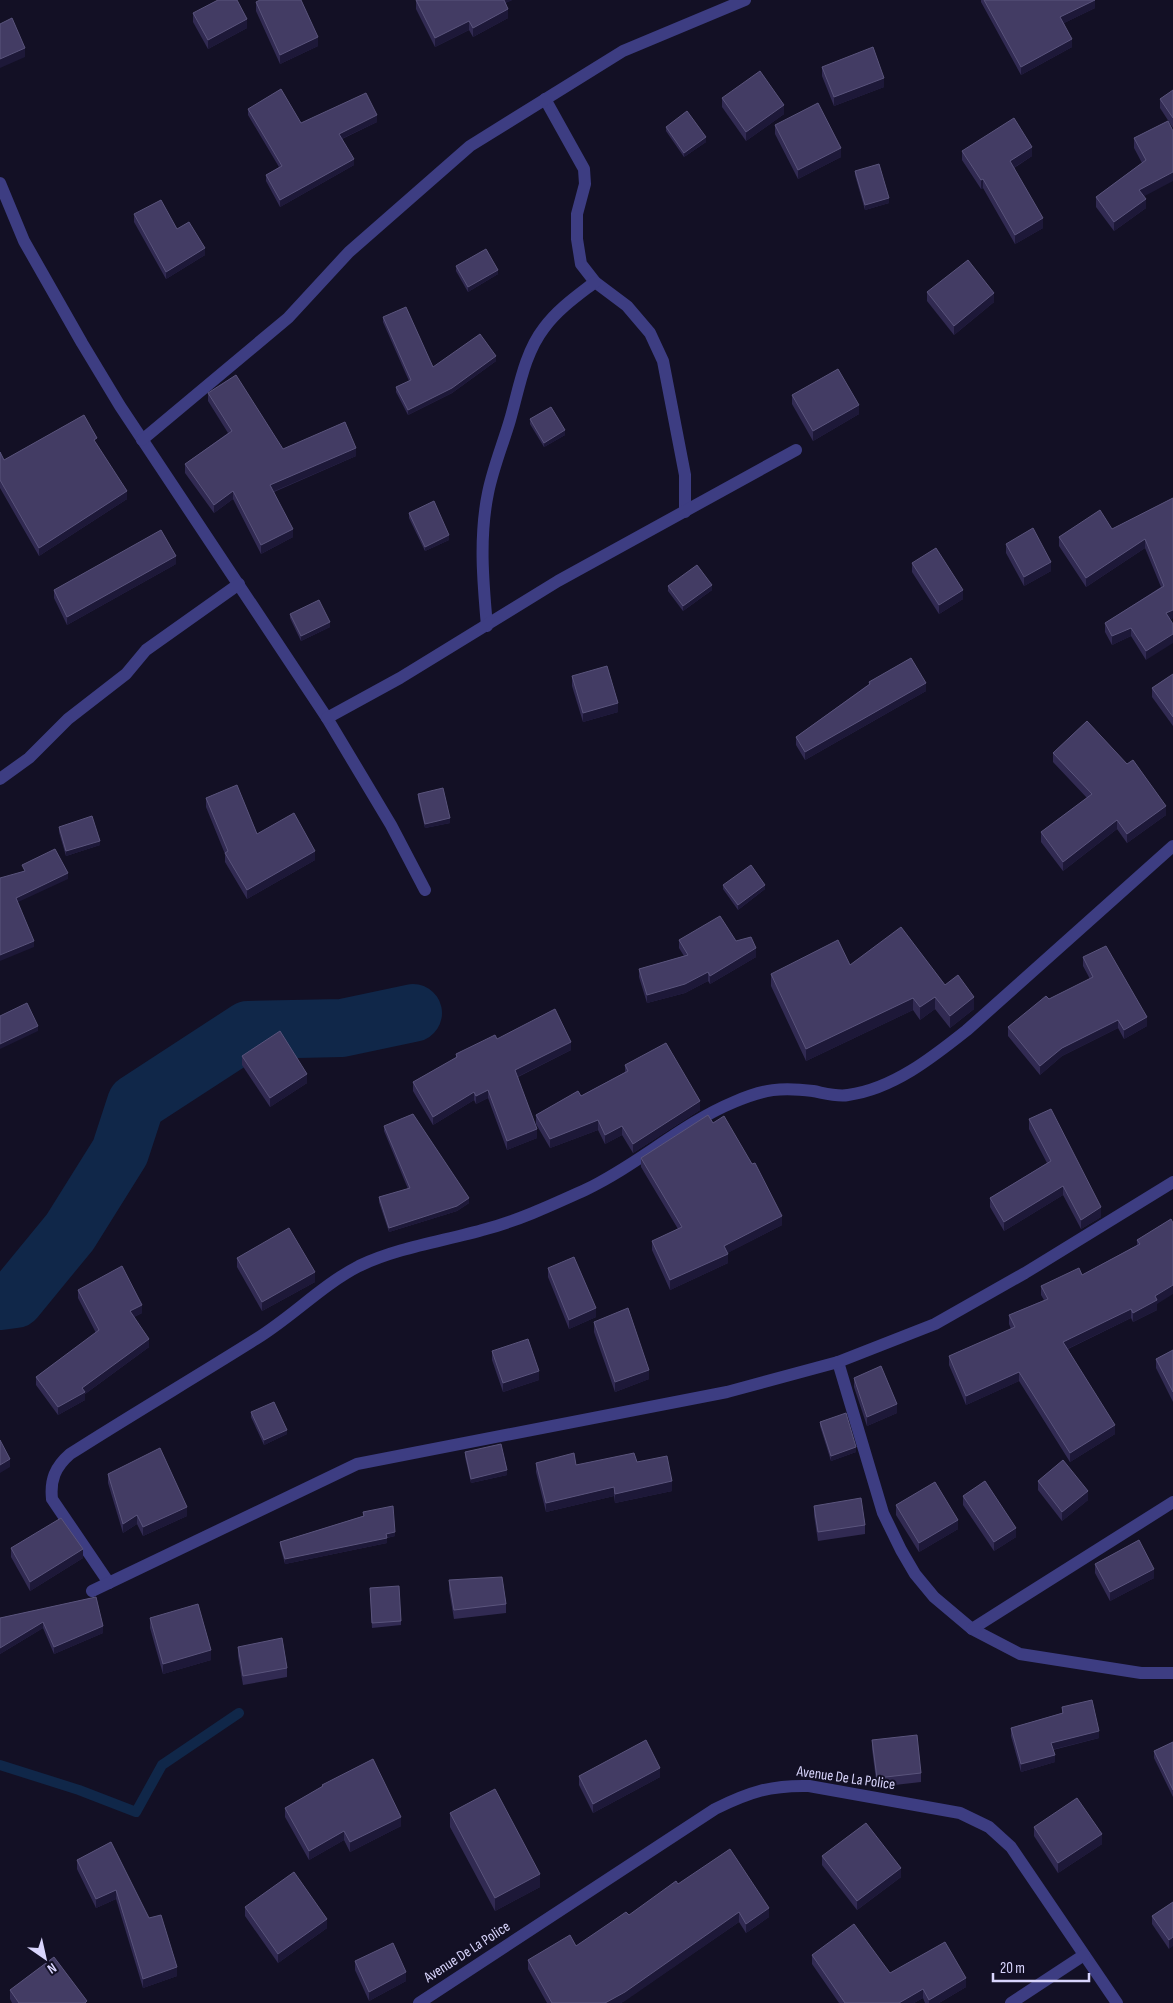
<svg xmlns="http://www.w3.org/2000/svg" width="1173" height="2003" font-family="'Sofia Sans Condensed',sans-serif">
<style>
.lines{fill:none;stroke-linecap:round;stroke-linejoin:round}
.stream{stroke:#102749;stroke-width:10}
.river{stroke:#102749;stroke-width:58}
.minor{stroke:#3d3d82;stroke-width:12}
.wall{fill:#312a52}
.shaded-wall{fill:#1d1838}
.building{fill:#433c64;stroke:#5a547c}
.labels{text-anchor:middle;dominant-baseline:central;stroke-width:4;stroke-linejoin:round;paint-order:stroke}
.street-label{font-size:15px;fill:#d9d5fd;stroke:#131025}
</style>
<rect width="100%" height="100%" fill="#131025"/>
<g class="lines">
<path class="stream" d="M0 1765 79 1790 136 1812 162 1765 239 1713"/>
<path class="river" d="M0 1301 15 1299 70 1232 120 1152 136 1103 248 1030 342 1028 413 1013"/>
<g class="minor">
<path d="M545 99 584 169 585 184 577 214V239L581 264 595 282 627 306 650 333 663 361 685 475V512"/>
<path d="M0 183 24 241 82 343 120 406 327 718 391 825 425 890"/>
<path d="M142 440 288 318 349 252 470 146 623 51 745 0"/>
<path d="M487 626C483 582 479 537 488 493 493 468 503 444 510 420 519 389 524 354 544 328 558 309 577 296 595 282"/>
<path d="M327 718 400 678 558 581 796 450"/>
<path d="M0 779 29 758 68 719 126 674 146 650 239 584"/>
<path d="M838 1362 883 1513 901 1550 915 1574 934 1597 972 1629 1020 1654 1141 1673H1173"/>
<path d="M109 1583 52 1499C50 1480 55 1467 70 1454 131 1415 194 1378 256 1339 292 1317 322 1285 359 1266 399 1247 445 1241 486 1229 520 1220 554 1204 585 1190 638 1165 681 1124 734 1102 764 1089 781 1087 813 1091 824 1093 837 1097 848 1095 893 1089 933 1057 967 1030L1173 846"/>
<path d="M92 1591 357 1464 727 1392 838 1362 935 1324 1025 1273 1173 1182"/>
<path d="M972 1629 1173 1502"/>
<path d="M419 2003 715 1809C749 1792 771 1785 809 1786L960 1813 989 1827 1011 1847 1117 2003"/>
<path d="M1011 2003 1084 1955"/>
</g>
</g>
<g class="wall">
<path d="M416 0H512L505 3 508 18 473 37 469 30 435 47 416 9Z"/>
<path d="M981 0H1095V8L1064 23 1072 47 1021 75 981 2Z"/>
<path d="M256 2 318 46 280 64 256 11Z"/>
<path d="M193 13 247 28 208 49 193 22Z"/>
<path d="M822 67 884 87 834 106 822 76Z"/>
<path d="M1173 90V128L1160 108V99Z"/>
<path d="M722 98 784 114 746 141 722 107Z"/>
<path d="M248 109 301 123 377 122 342 139 354 165 280 207 266 181V175L279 167 248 115Z"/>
<path d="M1168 121 1144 196 1146 208 1114 231 1096 207V197L1142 163 1134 148V138Z"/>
<path d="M775 125 841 157 798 179 775 134Z"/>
<path d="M666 127 706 142 684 157 666 131Z"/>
<path d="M962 151 1032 156 1014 168 1043 228 1015 244 983 188 981 189 962 160Z"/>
<path d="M855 171 889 203 865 210 855 175Z"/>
<path d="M134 214 177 229 205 255 166 279 134 222Z"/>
<path d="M456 266 498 274 468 292 456 271Z"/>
<path d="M927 292 994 302 954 335 927 301Z"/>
<path d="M383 317 433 367 496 361 452 393 408 415 396 392V387L409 381 383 322Z"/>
<path d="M208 393 283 449 356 456 274 492 293 537 261 554 233 499 214 513 185 473V464L228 433 208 401Z"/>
<path d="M792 395 859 414 813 441 792 404Z"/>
<path d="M530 419 565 435 544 447 530 424Z"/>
<path d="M97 445 127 499 39 556 0 488V452L4 460Z"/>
<path d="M1173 498V618L1170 619 1146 660 1131 636 1112 645 1105 632V623L1161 587 1145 548 1086 587 1059 546V537L1112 529Z"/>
<path d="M409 513 449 540 425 551 409 518Z"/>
<path d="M1006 544 1051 571 1024 586 1006 553Z"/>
<path d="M912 563 963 599 939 614 912 572Z"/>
<path d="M176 564 67 625 54 598V590Z"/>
<path d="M668 586 712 590 683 611 668 591Z"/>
<path d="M290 614 330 627 301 641 290 618Z"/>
<path d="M1173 674V726L1152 697V688Z"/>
<path d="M572 676 618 712 583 722 572 686Z"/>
<path d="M869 682 926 691 805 760 796 745V737L869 684Z"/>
<path d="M1053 753 1166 815 1127 843 1117 829 1063 871 1041 842V832L1087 798 1053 762Z"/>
<path d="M418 794 450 823 425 828 418 799Z"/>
<path d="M206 798 257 834 315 860 247 899 225 862V854L206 807Z"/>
<path d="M59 827 100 845 66 856 59 832Z"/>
<path d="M723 885 765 889 738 910 723 889Z"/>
<path d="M679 940 736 941 756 957 710 984 708 981 685 993 647 1003 639 977V969L684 956 679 948Z"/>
<path d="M1083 957 1147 1026 1124 1039 1118 1028 1062 1056 1040 1075 1008 1036V1027L1049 999 1090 979 1083 966Z"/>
<path d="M850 965 945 985 974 1009 950 1028 935 1009 920 1020 913 1010 806 1061 771 986V974Z"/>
<path d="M497 1039 571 1050 518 1077 537 1138 507 1150 488 1098 476 1104 474 1100 433 1125 413 1091V1082L456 1058V1054Z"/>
<path d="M242 1056 307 1083 270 1107 242 1065Z"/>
<path d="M625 1065 700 1110 633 1153 622 1135 605 1144 598 1130 550 1148 536 1124V1115L581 1096 625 1072Z"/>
<path d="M1029 1119 1101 1217 1081 1229 1063 1195 1004 1231 990 1207V1198L1047 1163 1029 1129Z"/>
<path d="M713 1123 782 1225 727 1253 728 1263 670 1290 652 1250V1241L678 1229 641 1167V1158Z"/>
<path d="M384 1126 469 1203 457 1211 389 1232 379 1202V1197L408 1189 384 1131Z"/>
<path d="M1171 1219 1157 1304V1310L1133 1322 1131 1318 1068 1349 1115 1434 1070 1462 1019 1381 966 1405 949 1365V1356L1011 1329 1009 1324V1315L1044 1300 1041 1295V1286L1082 1275 1137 1245V1240Z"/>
<path d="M237 1258 315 1282 262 1311 237 1267Z"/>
<path d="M548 1268 596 1317 569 1329 548 1277Z"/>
<path d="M78 1290 142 1313 134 1317 149 1347 85 1394V1400L58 1415 36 1385V1377L96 1333 78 1298Z"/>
<path d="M594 1322 649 1379 615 1392 594 1332Z"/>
<path d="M1173 1350V1402L1156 1368V1359Z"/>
<path d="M492 1351 539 1380 503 1392 492 1360Z"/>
<path d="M854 1378 897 1413 867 1426 854 1387Z"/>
<path d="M251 1412 287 1434 264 1445 251 1417Z"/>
<path d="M820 1422 856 1452 831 1461 820 1426Z"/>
<path d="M465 1452 507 1475 471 1483 465 1457Z"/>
<path d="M637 1462 672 1491 615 1503 614 1496 546 1512 536 1472V1463L576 1465Z"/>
<path d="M108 1474 187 1516 143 1536 137 1524 123 1533 108 1483Z"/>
<path d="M1038 1481 1088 1500 1062 1521 1038 1490Z"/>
<path d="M963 1496 1016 1537 994 1551 963 1505Z"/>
<path d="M896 1505 958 1529 919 1552 896 1515Z"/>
<path d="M814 1506 865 1525V1534L818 1541 814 1515Z"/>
<path d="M363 1512 395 1536 387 1538V1543L285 1564 280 1546V1542L363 1516Z"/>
<path d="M11 1548 83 1558 30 1591 11 1557Z"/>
<path d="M1095 1564 1154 1578 1110 1601 1095 1573Z"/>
<path d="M449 1580 506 1604V1613L454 1619 449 1590Z"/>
<path d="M370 1593 401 1621V1625L372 1628Z"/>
<path d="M96 1597 103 1633 54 1654 43 1628 0 1654V1618Z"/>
<path d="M150 1618 211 1660 163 1674 150 1628Z"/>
<path d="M238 1647 287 1668V1677L243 1685 238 1656Z"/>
<path d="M1062 1707 1099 1738 1053 1750 1055 1762 1021 1772 1011 1736V1728L1062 1713Z"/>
<path d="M872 1740 921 1773V1782L877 1787 872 1749Z"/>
<path d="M1173 1742V1797L1154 1758V1751Z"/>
<path d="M579 1776 660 1777 593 1813 579 1785Z"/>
<path d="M322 1785 401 1826 350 1852 344 1840 309 1860 285 1817V1808L322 1787Z"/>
<path d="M450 1813 540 1887 495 1911 450 1827Z"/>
<path d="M1034 1827 1102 1844 1058 1873 1034 1836Z"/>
<path d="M111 1842 177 1976 143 1988 116 1899 96 1908 77 1869V1860Z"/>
<path d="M822 1856 901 1877 857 1910 822 1865Z"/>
<path d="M678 1884 769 1917 746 1933 739 1922 621 2003H547L528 1969V1960L576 1946 629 1915Z"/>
<path d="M1173 1902 1169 1949 1152 1924V1916Z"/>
<path d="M245 1907 327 1928 278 1963 245 1916Z"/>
<path d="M812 1955 890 1973 966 1987 939 2003H925L923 1998 914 2003H839L812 1964Z"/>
<path d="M355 1961 406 1981 369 2001 355 1970Z"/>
<path d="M10 1990 87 2003H12L10 1999Z"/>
</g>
<g class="shaded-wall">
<path d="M502 0H512L502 5Z"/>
<path d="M1095 0V8L1060 25V17Z"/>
<path d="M508 9V18L473 37V28Z"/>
<path d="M247 19V28L208 49V40Z"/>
<path d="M469 21V30L435 47V38Z"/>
<path d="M318 37V46L280 64V55Z"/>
<path d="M1072 39V47L1021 75V67Z"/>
<path d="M25 48V57L0 68V59Z"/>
<path d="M884 78V87L834 106V97Z"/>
<path d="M784 105V114L746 141V132Z"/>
<path d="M377 115V122L339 140V134Z"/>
<path d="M706 137V142L684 157V153Z"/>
<path d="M1032 147V156L1010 170V161Z"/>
<path d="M841 148V157L798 179V170Z"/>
<path d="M354 159V165L280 207V200Z"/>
<path d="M1173 172V181L1139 199V190Z"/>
<path d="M983 179V188L981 189V180Z"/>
<path d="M889 198V203L865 210V205Z"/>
<path d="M1146 199V208L1114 231V222Z"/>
<path d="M1043 218V228L1015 244V235Z"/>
<path d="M205 248V255L166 279V272Z"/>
<path d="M498 270V274L468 292V287Z"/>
<path d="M994 293V302L954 335V326Z"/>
<path d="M496 356V361L452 393 408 415V410Z"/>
<path d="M859 405V414L813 441V431Z"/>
<path d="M565 430V435L544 447V443Z"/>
<path d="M356 448V456L270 493V485Z"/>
<path d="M127 491V499L39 556V548Z"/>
<path d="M233 491V499L214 513V505Z"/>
<path d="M293 529V537L261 554V545Z"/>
<path d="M449 535V540L425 551V547Z"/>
<path d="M1145 539V548L1086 587V578Z"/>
<path d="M176 556V564L67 625V617Z"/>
<path d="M1051 562V571L1024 586V577Z"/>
<path d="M712 585V590L683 611V606Z"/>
<path d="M963 590V599L939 614V605Z"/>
<path d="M1173 610V618L1166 621V613Z"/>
<path d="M330 622V627L301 641V636Z"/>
<path d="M1131 628V636L1112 645V636Z"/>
<path d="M1173 634V643L1146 660V651Z"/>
<path d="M926 683V691L805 760V752Z"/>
<path d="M618 703V712L583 722V713Z"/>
<path d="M1166 806V815L1127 843V834Z"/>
<path d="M450 818V823L425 828V824Z"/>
<path d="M1117 820V829L1063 871V862Z"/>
<path d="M100 841V845L66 856V851Z"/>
<path d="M315 851V860L247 899V890Z"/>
<path d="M68 873V879L16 903V898Z"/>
<path d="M765 885V889L738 910V905Z"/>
<path d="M34 941V947L0 961V955Z"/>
<path d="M756 948V957L710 984V976Z"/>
<path d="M708 972V981L685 993 647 1003V995Z"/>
<path d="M935 997V1009L920 1020V1007Z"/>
<path d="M974 997V1009L950 1028V1016Z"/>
<path d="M913 998V1010L806 1061V1049Z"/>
<path d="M1147 1017V1026L1124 1039V1030Z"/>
<path d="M1118 1020V1028L1062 1056 1040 1075V1066L1062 1048Z"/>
<path d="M38 1026V1031L0 1049V1044Z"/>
<path d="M571 1042V1050L515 1078V1070Z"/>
<path d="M307 1074V1083L270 1107V1098Z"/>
<path d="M488 1090V1098L476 1104V1096Z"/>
<path d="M474 1092V1100L433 1125V1117Z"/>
<path d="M700 1101V1110L633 1153V1144Z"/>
<path d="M598 1120V1130L550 1148V1139Z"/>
<path d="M622 1126V1135L605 1144V1135Z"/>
<path d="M537 1129V1138L507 1150V1141Z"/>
<path d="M1063 1186V1195L1004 1231V1222Z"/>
<path d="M469 1198V1203L457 1211 389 1232V1228Z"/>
<path d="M1101 1207V1217L1081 1229V1220Z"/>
<path d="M782 1216V1225L724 1255V1246Z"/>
<path d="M728 1254V1263L670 1290V1280Z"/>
<path d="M315 1272V1282L262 1311V1302Z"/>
<path d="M1173 1285V1294L1157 1304V1310L1133 1322V1313L1155 1296Z"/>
<path d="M142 1305V1313L130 1319V1311Z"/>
<path d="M596 1308V1317L569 1329V1320Z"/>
<path d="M1131 1309V1318L1063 1351V1342Z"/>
<path d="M149 1339V1347L85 1394V1400L58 1415V1407L82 1388Z"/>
<path d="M649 1370V1379L615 1392V1382Z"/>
<path d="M539 1371V1380L503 1392V1383Z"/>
<path d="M1019 1372V1381L966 1405V1396Z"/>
<path d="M897 1404V1413L867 1426V1417Z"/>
<path d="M1115 1425V1434L1070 1462V1453Z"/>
<path d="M287 1430V1434L264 1445V1440Z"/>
<path d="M856 1447V1452L831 1461V1456Z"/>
<path d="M10 1459V1467L0 1473V1465Z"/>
<path d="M507 1470V1475L471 1483V1479Z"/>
<path d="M672 1481V1491L615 1503V1494Z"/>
<path d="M614 1487V1496L546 1512V1503Z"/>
<path d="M1088 1491V1500L1062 1521V1512Z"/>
<path d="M187 1507V1516L143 1536V1527Z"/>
<path d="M137 1515V1524L123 1533V1524Z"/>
<path d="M958 1520V1529L919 1552V1543Z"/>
<path d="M1016 1528V1537L994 1551V1542Z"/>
<path d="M395 1532V1536L386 1538H387V1543L285 1564V1559Z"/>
<path d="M83 1549V1558L30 1591V1582Z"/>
<path d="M1154 1569V1578L1110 1601V1592Z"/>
<path d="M43 1622V1628L0 1654V1648Z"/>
<path d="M103 1626V1633L54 1654V1647Z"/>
<path d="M211 1650V1660L163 1674V1664Z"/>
<path d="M1099 1731V1738L1051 1750V1743Z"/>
<path d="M1055 1755V1762L1021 1772V1764Z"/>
<path d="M660 1768V1777L593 1813V1804Z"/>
<path d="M401 1817V1826L350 1852V1842Z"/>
<path d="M344 1831V1840L309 1860V1851Z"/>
<path d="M1102 1834V1844L1058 1873V1863Z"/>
<path d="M901 1868V1877L857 1910V1901Z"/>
<path d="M540 1874V1887L495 1911V1898Z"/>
<path d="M116 1890V1899L96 1908V1899Z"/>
<path d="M769 1908V1917L746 1933V1924Z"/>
<path d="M739 1912V1922L625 2001 621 2003H605Z"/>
<path d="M327 1919V1928L278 1963V1954Z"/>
<path d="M1173 1937V1946L1169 1949V1940Z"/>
<path d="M177 1967V1976L143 1988V1979Z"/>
<path d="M406 1972V1981L369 2001V1992Z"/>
<path d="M966 1978V1987L939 2003H929V2000Z"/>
<path d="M923 1989V1998L914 2003H899Z"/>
</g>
<g class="building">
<path d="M218 0H237L247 19 208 40 193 13Z"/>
<path d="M260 0H301L318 37 280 55 256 2Z"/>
<path d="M416 0H504L508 9 473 28 469 21 435 38Z"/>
<path d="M984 0H1095L1060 17 1072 39 1021 67Z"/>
<path d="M12 18 25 48 0 59V24Z"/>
<path d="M873 47 884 78 834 97 822 67Z"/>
<path d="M760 71 784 105 746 132 722 98Z"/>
<path d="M281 89 301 123 366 93 377 115 339 134 354 159 280 200 266 175 282 166 248 109Z"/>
<path d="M1173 90V118L1160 99Z"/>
<path d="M818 103 841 148 798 170 775 125Z"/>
<path d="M687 111 706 137 684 153 666 127Z"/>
<path d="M1014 118 1032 147 1010 161 1043 218 1015 235 983 179 981 180 962 151Z"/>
<path d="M1168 121 1173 131V172L1139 190 1146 199 1114 222 1096 197 1146 160 1134 138Z"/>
<path d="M879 164 889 198 865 205 855 171Z"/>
<path d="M161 200 177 229 189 222 205 248 166 272 134 214Z"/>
<path d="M486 249 498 270 468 287 456 266Z"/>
<path d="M968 260 994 293 954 326 927 292Z"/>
<path d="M406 307 433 367 480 334 496 356 452 388 408 410 396 387 411 380 383 317Z"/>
<path d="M838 369 859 405 813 431 792 395Z"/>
<path d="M236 375 283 449 345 422 356 448 270 485 293 529 261 545 233 491 214 505 185 464 232 431 208 393Z"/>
<path d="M551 407 565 430 544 443 530 419Z"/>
<path d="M84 415 97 438 94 440 127 491 39 548 0 480V452L4 460Z"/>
<path d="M1173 498V610L1166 613 1173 624V634L1146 651 1131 628 1112 636 1105 623 1164 586 1145 539 1086 578 1059 537 1100 510 1112 529Z"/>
<path d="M434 501 449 535 425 547 409 513Z"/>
<path d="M1033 528 1051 562 1024 577 1006 544Z"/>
<path d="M161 530 176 556 67 617 54 590Z"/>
<path d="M936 548 963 590 939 605 912 563Z"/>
<path d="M697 565 712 585 683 606 668 586Z"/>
<path d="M319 600 330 622 301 636 290 614Z"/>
<path d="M911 658 926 683 805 752 796 737 870 684 869 682Z"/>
<path d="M607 666 618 703 583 713 572 676Z"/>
<path d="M1173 674V717L1152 688Z"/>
<path d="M1087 721 1127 764 1133 760 1166 806 1127 834 1117 820 1063 862 1041 832 1092 794 1053 753Z"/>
<path d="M237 785 257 834 294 813 315 851 247 890 225 853 228 851 206 798Z"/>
<path d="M443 788 450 818 425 824 418 794Z"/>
<path d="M92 816 100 841 66 851 59 827Z"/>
<path d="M55 849 68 873 16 898 34 941 0 955V878L25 871 22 865Z"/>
<path d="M751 865 765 885 738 905 723 885Z"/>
<path d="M720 916 736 941 751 937 756 948 710 976 708 972 685 984 647 995 639 969 688 955 679 940Z"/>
<path d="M901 927 945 985 958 975 974 997 950 1016 935 997 920 1007 913 998 806 1049 771 974 838 940 850 965Z"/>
<path d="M1106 946 1147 1017 1124 1030 1118 1020 1062 1048 1040 1066 1008 1027 1046 996 1049 999 1093 977 1083 957Z"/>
<path d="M27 1003 38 1026 0 1044V1016Z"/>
<path d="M555 1009 571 1042 515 1070 537 1129 507 1141 488 1090 476 1096 474 1092 433 1117 413 1082 457 1057 456 1054 495 1035 497 1039Z"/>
<path d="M280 1031 307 1074 270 1098 242 1056Z"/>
<path d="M666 1043 700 1101 633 1144 622 1126 605 1135 598 1120 550 1139 536 1115 578 1091 581 1096 628 1071 625 1065Z"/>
<path d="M1051 1109 1101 1207 1081 1220 1063 1186 1004 1222 990 1198 1051 1161 1029 1119Z"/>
<path d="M413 1114 469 1198 457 1206 389 1228 379 1197 410 1188 384 1126Z"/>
<path d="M708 1115 713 1123 724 1116 752 1164 755 1163 782 1216 724 1246 728 1254 670 1280 652 1241 682 1227 641 1158Z"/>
<path d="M1171 1219 1173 1223V1285L1155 1296 1157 1300 1133 1313 1131 1309 1063 1342 1115 1425 1070 1453 1019 1372 966 1396 949 1356 1015 1327 1009 1315 1048 1299 1041 1286 1079 1268 1082 1275 1140 1244 1137 1240Z"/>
<path d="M289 1228 315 1272 262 1302 237 1258Z"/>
<path d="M574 1257 596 1308 569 1320 548 1268Z"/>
<path d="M122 1266 142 1305 130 1311 149 1339 82 1388 85 1392 58 1407 36 1377 99 1330 78 1290Z"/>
<path d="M628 1308 649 1370 615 1382 594 1322Z"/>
<path d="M528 1339 539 1371 503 1383 492 1351Z"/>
<path d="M1173 1350V1392L1156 1359Z"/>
<path d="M881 1366 897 1404 867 1417 854 1378Z"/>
<path d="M274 1402 287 1430 264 1440 251 1412Z"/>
<path d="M846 1413 856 1447 831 1456 820 1422Z"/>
<path d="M0 1440 10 1459 0 1465Z"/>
<path d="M501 1444 507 1470 471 1479 465 1452Z"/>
<path d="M160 1448 187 1507 143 1527 137 1515 123 1524 108 1474Z"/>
<path d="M574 1453 576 1465 634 1453 637 1462 667 1456 672 1481 615 1494 614 1487 546 1503 536 1463Z"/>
<path d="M1063 1460 1088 1491 1062 1512 1038 1481Z"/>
<path d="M985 1481 1016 1528 994 1542 963 1496Z"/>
<path d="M935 1482 958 1520 919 1543 896 1505Z"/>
<path d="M861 1498 865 1525 818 1532 814 1506Z"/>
<path d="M393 1506 395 1532 386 1534 387 1538 285 1559 280 1542 364 1516 363 1512Z"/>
<path d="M61 1518 83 1549 30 1582 11 1548Z"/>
<path d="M1139 1540 1154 1569 1110 1592 1095 1564Z"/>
<path d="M502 1577 506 1604 454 1610 449 1580Z"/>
<path d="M399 1586 401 1621 372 1623 370 1588Z"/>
<path d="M96 1597 103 1626 54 1647 43 1622 0 1648V1618Z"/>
<path d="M198 1604 211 1650 163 1664 150 1618Z"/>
<path d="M282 1638 287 1668 243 1676 238 1647Z"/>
<path d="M1092 1700 1099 1731 1051 1743 1055 1755 1021 1764 1011 1728 1063 1713 1062 1707Z"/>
<path d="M917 1735 921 1773 877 1778 872 1740Z"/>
<path d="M646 1740 660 1768 593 1804 579 1776Z"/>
<path d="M1173 1742V1790L1154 1751Z"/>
<path d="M373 1759 401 1817 350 1842 344 1831 309 1851 285 1808 323 1786 322 1785Z"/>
<path d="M495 1789 540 1874 495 1898 450 1813Z"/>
<path d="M1077 1798 1102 1834 1058 1863 1034 1827Z"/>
<path d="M866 1823 901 1868 857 1901 822 1856Z"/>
<path d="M111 1842 149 1918 161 1915 177 1967 143 1979 116 1890 96 1899 77 1860Z"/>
<path d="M730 1849 769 1908 746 1924 739 1912 625 1992 605 2003H552L528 1960 570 1935 576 1946 626 1912 629 1915 676 1881 678 1884Z"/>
<path d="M294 1872 327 1919 278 1954 245 1907Z"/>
<path d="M1173 1902V1937L1169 1940 1152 1916Z"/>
<path d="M854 1924 890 1973 945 1942 966 1978 929 2000 923 1989 899 2003H845L812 1955Z"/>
<path d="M393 1943 406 1972 369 1992 355 1961Z"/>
<path d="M54 1957 87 2001 85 2003H19L10 1990Z"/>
</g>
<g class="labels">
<g class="street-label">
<text transform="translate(846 1778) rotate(8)">Avenue De La Police</text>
<text transform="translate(467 1952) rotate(-33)">Avenue De La Police</text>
</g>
</g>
<g transform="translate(45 1958) rotate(146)" stroke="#131025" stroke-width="4" paint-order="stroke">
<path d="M0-4L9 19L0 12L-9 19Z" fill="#d9d5fd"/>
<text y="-8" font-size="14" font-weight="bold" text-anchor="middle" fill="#d9d5fd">N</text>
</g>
<path d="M993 1973v8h96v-8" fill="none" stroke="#d9d5fd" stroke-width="2.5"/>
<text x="1000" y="1973" font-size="15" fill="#d9d5fd" stroke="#131025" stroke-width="4" paint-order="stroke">20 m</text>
</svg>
